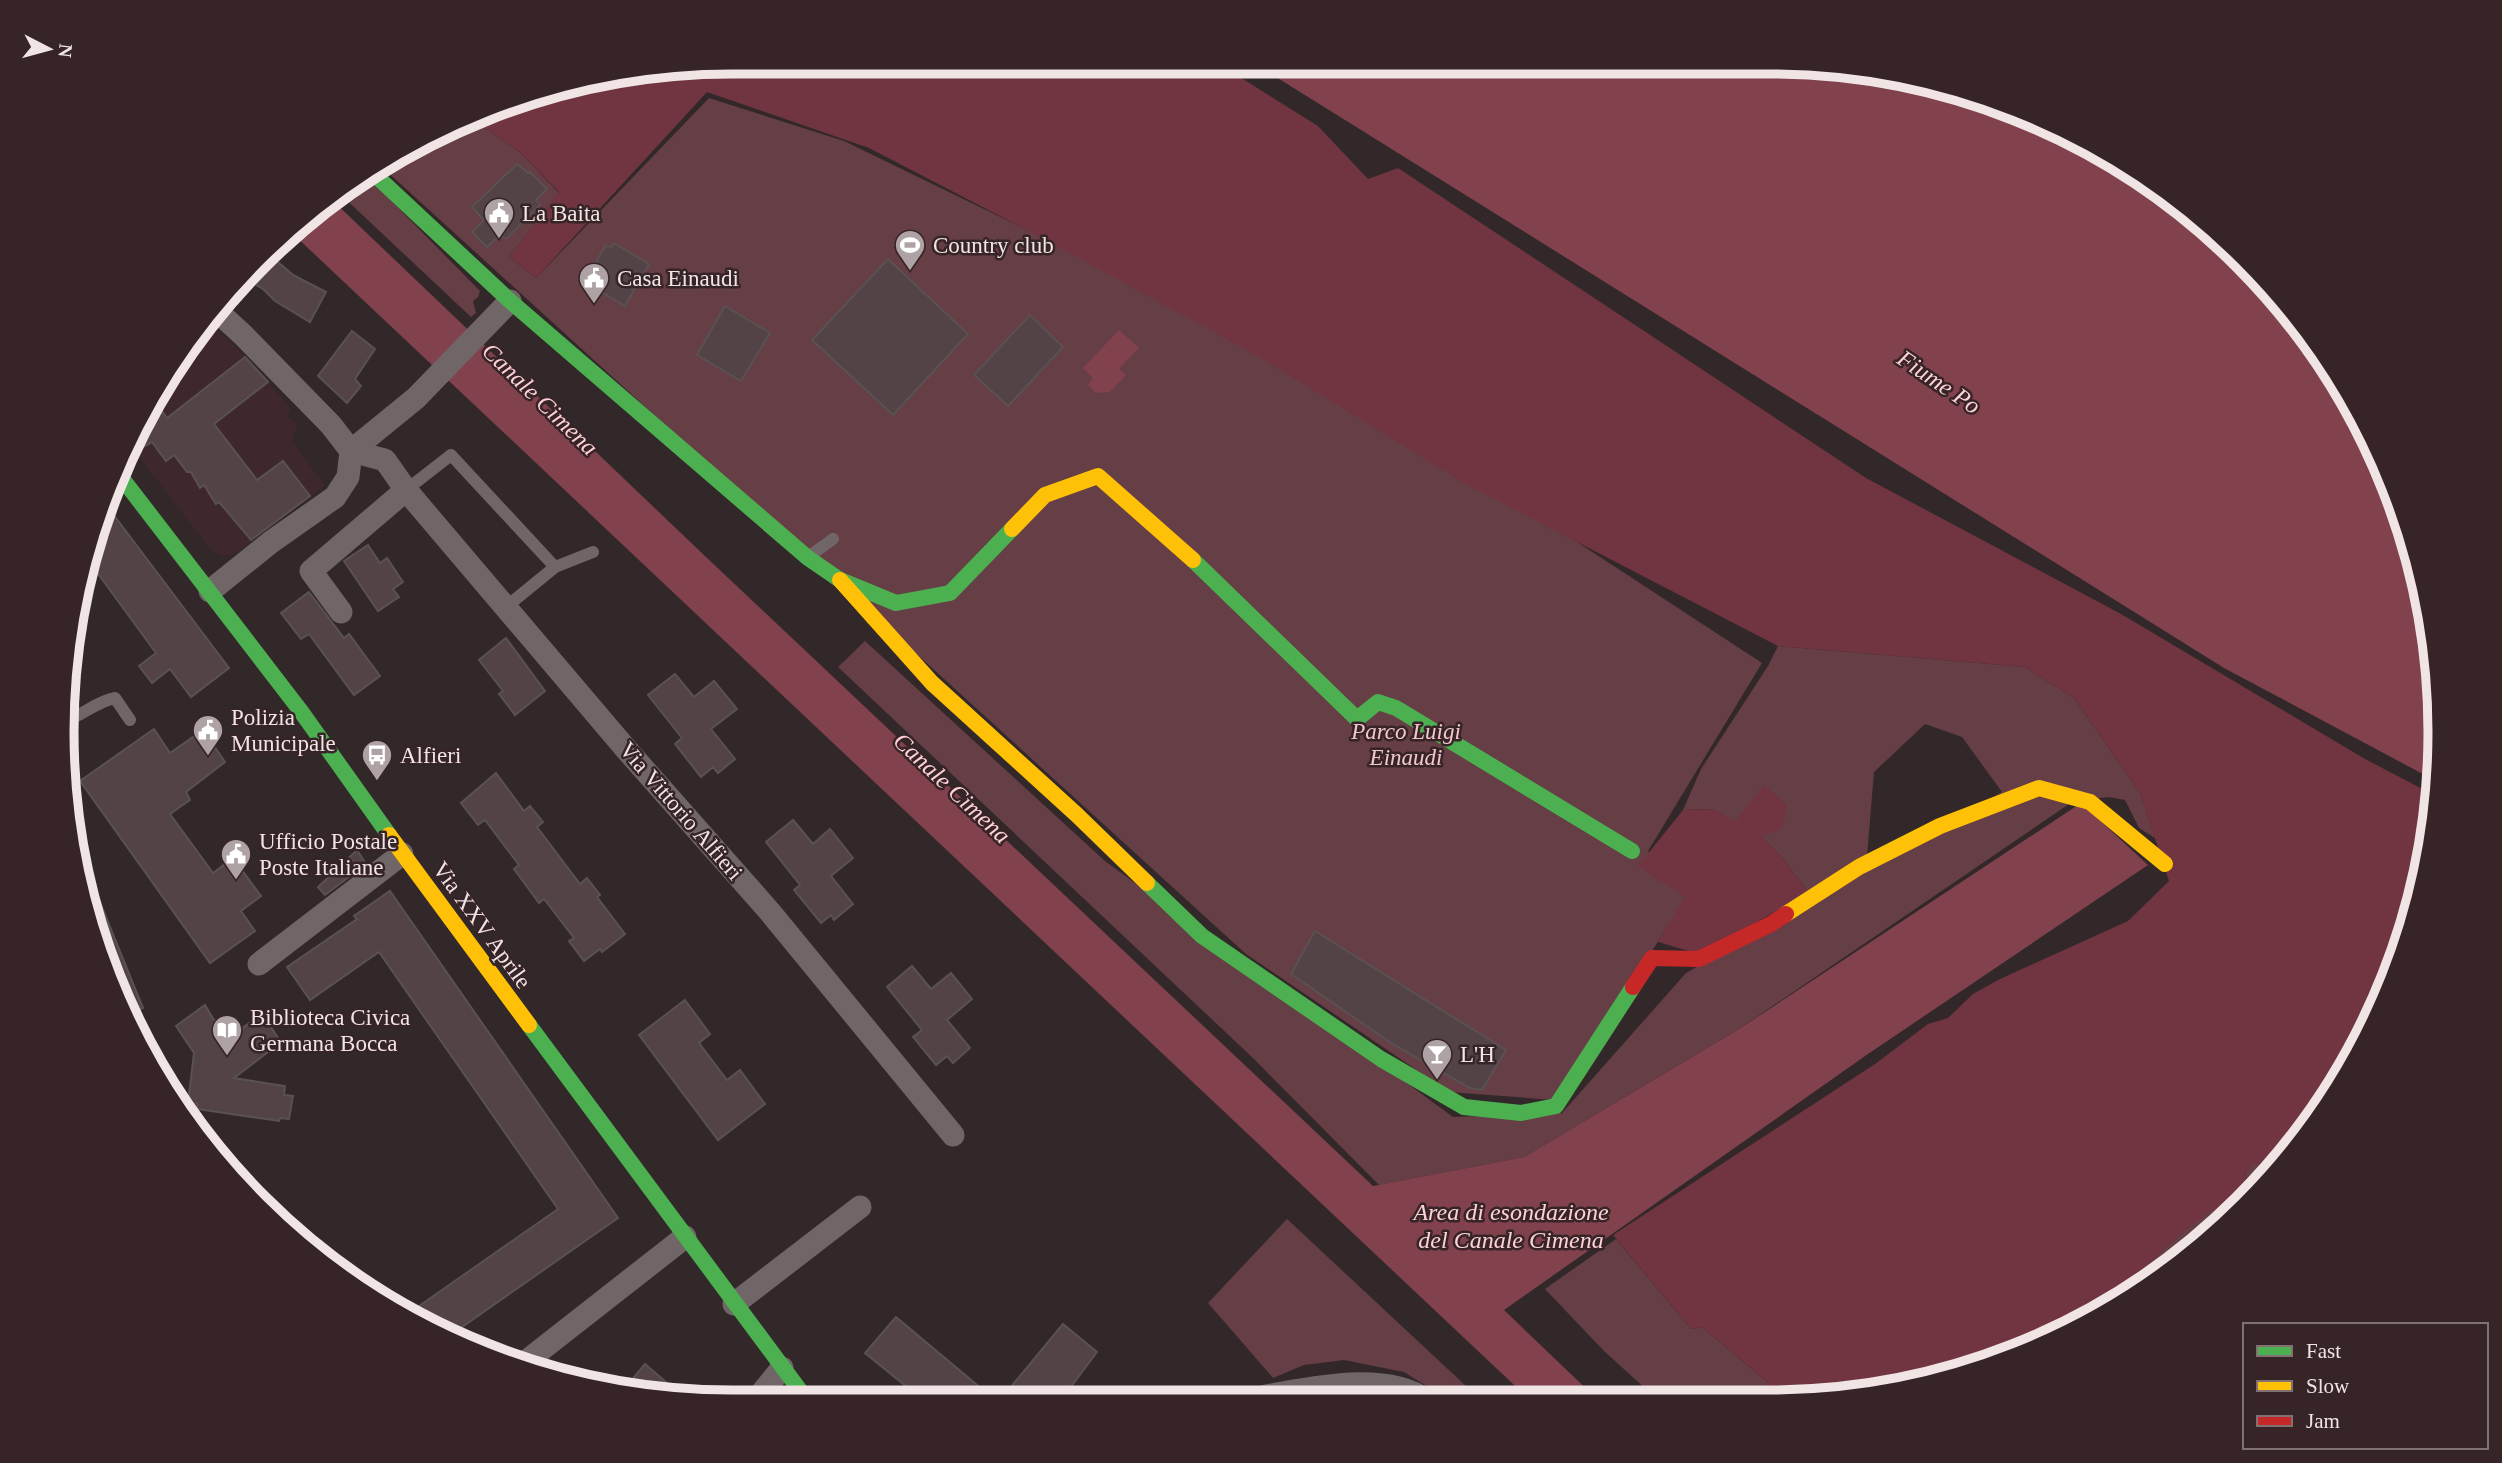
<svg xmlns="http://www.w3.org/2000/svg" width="2502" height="1463" font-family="Georgia,serif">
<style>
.built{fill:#3e282b}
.green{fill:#663e45}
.forest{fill:#703540}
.water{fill:#81414d}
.building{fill:#534346;stroke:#595152;stroke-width:2}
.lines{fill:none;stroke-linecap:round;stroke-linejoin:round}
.lane{stroke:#716667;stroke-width:12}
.street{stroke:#716667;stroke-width:23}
.fast{stroke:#4caf50;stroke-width:16}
.slow{stroke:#ffc107;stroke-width:16}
.jam{stroke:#c62828;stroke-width:16}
.labels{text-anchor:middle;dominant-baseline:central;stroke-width:5;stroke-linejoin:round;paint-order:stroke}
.poi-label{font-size:23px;fill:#f0e4e5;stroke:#362427;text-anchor:start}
.park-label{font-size:23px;font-style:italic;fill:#f3c7cd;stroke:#362427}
.street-label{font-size:23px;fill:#f0e4e5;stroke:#362427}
.water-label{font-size:24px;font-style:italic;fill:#fdd1d7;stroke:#362427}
.rim{fill:none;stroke:#f0e4e5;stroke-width:9}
</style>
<rect width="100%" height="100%" fill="#32282a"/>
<path class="built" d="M209 322 246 356 291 409 286 416 297 424 292 442 325 485 235 554 223 556 213 552 133 449 174 359Z"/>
<g class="green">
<path d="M709 98 844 141 1122 276 1464 468 1762 663 1648 851 1688 896 1554 1100 1449 1092 1246 954 383 168 473 120 520 152 559 193 509 257 536 278Z"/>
<path d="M367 176 480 291 478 297 473 301 476 313 471 317 338 192Z"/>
<path d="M865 641 1105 861 1453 1117 1562 1113 1686 973 2002 792 1962 737 1925 724 1874 772 1867 856 1809 893 1777 852 1761 836 1712 809 1683 810 1701 769 1768 666 1778 646 2025 667 2074 698 2140 793 2155 838 2139 828 2125 800 2109 797 2072 802 1739 1029 1524 1157 1379 1185 1254 1059 838 667Z"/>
<path d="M2350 1063 2328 1104 2317 1117 2334 1068Z"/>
<path d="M2255 1163 2275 1168 2252 1196 2245 1173Z"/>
<path d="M2211 1209 2223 1222 2103 1313 2167 1245Z"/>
<path d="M1287 1219 1481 1400H1449L1404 1372 1344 1360 1304 1365 1273 1378 1208 1303Z"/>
<path d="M1616 1239 1691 1329 1702 1327 1771 1385 1756 1400H1658L1604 1351 1545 1289Z"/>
<path d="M1346 1394 1396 1400H1397H1326Z"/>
</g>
<g class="forest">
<path d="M732 61 1216 62 1318 126 1368 179 1398 168 1866 478 2121 614 2365 759 2434 795 2428 862 2390 988 2350 1063 2334 1068 2317 1117 2275 1168 2255 1164 2245 1173 2252 1196 2244 1206 2223 1222 2211 1210 2167 1245 2103 1313 1986 1366 1815 1400H1756L1770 1384 1702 1327 1691 1329 1613 1235 1875 1064 1928 1024 1948 1018 1973 994 2000 979 2128 921 2169 881 2140 793 2074 698 2025 667 1778 646 1469 486 1256 355 1046 240 869 148 707 92 536 278 509 257 559 192 520 152 473 120 516 97Z"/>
<path d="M1764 785 1787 805 1782 829 1761 836 1777 852 1809 893 1699 954 1658 942 1685 897 1638 866 1683 810 1712 809 1736 821Z"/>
</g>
<g class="water">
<path d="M1252 62 1815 63 1986 97 2143 174 2244 257 2328 359 2390 475 2428 600 2441 731 2436 781 2224 668Z"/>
<path d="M329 197 706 557 1373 1186 1524 1157 1739 1029 2081 803 2148 865 1868 1054 1504 1310 1598 1400H1530L292 233Z"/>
<path d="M1119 330 1139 348 1119 369 1126 375 1110 392 1096 393 1088 385 1093 378 1083 368Z"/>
</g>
<g class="building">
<path d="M517 164 528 173 530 172 547 189 536 200 540 205 506 239 500 235 487 247 472 232 484 220 472 207Z"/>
<path d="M614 243 649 264 625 306 585 282 605 246 612 247Z"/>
<path d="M271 256 293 275 326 292 310 322 275 301 263 289 248 280Z"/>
<path d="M888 259 968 334 893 415 812 340Z"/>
<path d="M725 306 770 333 741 381 697 355Z"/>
<path d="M1030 315 1063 347 1008 406 974 375Z"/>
<path d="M352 331 375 349 355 379 361 386 347 403 318 376Z"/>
<path d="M245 357 268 382 214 424 257 480 283 461 310 496 251 540 219 502 216 504 204 485 200 488 191 472H187L174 455 166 461 152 442 132 453 155 402 167 418Z"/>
<path d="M113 514 229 668 191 697 170 669 152 683 139 666 156 653 85 556 100 523Z"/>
<path d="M368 545 380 563 387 558 403 582 393 589 399 597 378 611 344 561Z"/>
<path d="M309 592 344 638 349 634 380 676 354 695 309 634 301 639 281 613Z"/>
<path d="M506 638 545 691 515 715 499 694 503 691 479 660Z"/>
<path d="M675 674 694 697 714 681 737 709 711 729 735 759 718 773 713 767 701 777 675 744 682 738 648 695Z"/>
<path d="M154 729 170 753 203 730 225 762 186 792 190 800 170 814 213 873 233 858 261 896 241 911 255 931 210 963 80 781Z"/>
<path d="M496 773 524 811 530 806 543 822 537 827 580 884 587 878 600 895 597 897 625 934 602 952 600 949 584 961 569 941 574 938 544 899 539 903 514 869 519 865 485 820 478 825 461 803Z"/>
<path d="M793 820 813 844 830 829 853 858 831 876 853 904 834 920 831 915 821 923 794 890 800 885 766 842Z"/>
<path d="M357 850 366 864 325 895 318 887Z"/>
<path d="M95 890 143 1008 132 1013 97 947 88 892Z"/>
<path d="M390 891 618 1218 452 1334 409 1313 558 1209 379 952 310 1000 287 967 357 919 354 916Z"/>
<path d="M1315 931 1506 1050 1482 1090 1470 1088 1391 1043 1291 974Z"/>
<path d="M912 966 931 989 951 973 972 999 947 1020 970 1048 953 1063 947 1056 936 1065 913 1037 922 1030 887 987Z"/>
<path d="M685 1000 710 1034 699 1043 727 1080 740 1070 765 1104 718 1140 639 1035Z"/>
<path d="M205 1005 214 1020 238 1031 262 1014 281 1042 234 1078 285 1086 284 1095 293 1096 289 1119 280 1118 279 1121 197 1109V1104L188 1103 194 1053 176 1026Z"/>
<path d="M896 1317 995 1400H923L865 1353Z"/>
<path d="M1063 1324 1097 1352 1061 1400H1000Z"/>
<path d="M645 1364 687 1400 625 1388Z"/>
</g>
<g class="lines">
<g class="lane">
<path d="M406 490 451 455 555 567"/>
<path d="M808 557 833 539"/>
<path d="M506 607 555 567 593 552"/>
<path d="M63 720C77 720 96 701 115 698L130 720"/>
</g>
<g class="street">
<path d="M218 312 243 335 331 425 351 451 385 460 406 490 626 749 770 912 953 1135"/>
<path d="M210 591 271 542 335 497 348 477 351 451 416 398 510 301"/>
<path d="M341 612 311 571 406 490"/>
<path d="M259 964 402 854"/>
<path d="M734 1304 860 1207"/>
<path d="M519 1367 685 1237"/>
<path d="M756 1400 782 1368"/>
<path d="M1259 1400 1266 1396C1313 1388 1385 1371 1426 1400"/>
</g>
<g class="fast">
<path d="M373 173 510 301 808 558 840 580 896 603 950 593 1012 529"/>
<path d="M121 477 300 710 389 835"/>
<path d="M1193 560 1357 719 1378 702 1396 708 1632 851"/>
<path d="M1147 883 1202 936 1381 1059 1464 1107 1521 1113 1556 1106 1633 987"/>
<path d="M529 1025 807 1400"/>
</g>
<g class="slow">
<path d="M1012 529 1045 495 1098 476 1193 560"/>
<path d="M840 580 932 683 1077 815 1147 883"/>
<path d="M389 835 529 1025"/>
<path d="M1786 914 1859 867 1940 826 2039 788 2090 802 2165 864"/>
</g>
<path class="jam" d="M1633 987 1652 958 1699 959 1771 924 1786 914"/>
</g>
<defs>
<g id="civic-pin" transform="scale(1.575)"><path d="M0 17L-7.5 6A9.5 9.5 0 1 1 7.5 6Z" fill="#aea2a4" stroke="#362427"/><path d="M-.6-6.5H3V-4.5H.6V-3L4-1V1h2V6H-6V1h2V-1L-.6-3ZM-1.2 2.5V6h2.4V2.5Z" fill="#fff"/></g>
<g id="stadium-pin" transform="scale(1.575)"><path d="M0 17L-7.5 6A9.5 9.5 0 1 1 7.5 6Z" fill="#aea2a4" stroke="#362427"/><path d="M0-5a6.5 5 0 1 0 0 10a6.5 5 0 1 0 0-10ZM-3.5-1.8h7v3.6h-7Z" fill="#fff"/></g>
<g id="bus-pin" transform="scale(1.575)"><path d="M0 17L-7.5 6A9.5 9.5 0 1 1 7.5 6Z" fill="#aea2a4" stroke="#362427"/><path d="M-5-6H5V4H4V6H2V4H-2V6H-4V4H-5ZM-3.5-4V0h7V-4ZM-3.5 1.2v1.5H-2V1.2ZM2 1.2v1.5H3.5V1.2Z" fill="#fff"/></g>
<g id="library-pin" transform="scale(1.575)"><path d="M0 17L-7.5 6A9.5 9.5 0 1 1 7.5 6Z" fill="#aea2a4" stroke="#362427"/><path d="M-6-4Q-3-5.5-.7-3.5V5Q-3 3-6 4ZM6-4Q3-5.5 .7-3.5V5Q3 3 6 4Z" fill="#fff"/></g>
<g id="bar-pin" transform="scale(1.575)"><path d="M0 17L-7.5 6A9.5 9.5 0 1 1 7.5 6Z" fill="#aea2a4" stroke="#362427"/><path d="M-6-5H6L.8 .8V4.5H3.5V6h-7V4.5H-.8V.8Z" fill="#fff"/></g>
</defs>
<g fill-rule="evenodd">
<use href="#civic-pin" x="499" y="213"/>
<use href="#stadium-pin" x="910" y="245"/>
<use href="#civic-pin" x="594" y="278"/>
<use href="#civic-pin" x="208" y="730"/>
<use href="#bus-pin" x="377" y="755"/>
<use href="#civic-pin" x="236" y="854"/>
<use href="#library-pin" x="227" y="1030"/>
<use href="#bar-pin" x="1437" y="1054"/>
</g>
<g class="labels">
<g class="poi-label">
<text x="522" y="213">La Baita</text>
<text x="933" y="245">Country club</text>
<text x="617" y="278">Casa Einaudi</text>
<text x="231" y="717">Polizia<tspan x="231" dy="26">Municipale</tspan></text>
<text x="400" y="755">Alfieri</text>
<text x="259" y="841">Ufficio Postale<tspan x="259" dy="26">Poste Italiane</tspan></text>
<text x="250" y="1017">Biblioteca Civica<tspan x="250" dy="26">Germana Bocca</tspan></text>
<text x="1460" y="1054">L'H</text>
</g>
<g class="park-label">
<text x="1406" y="731">Parco Luigi<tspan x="1406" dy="26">Einaudi</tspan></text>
</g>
<g class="street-label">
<text transform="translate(681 811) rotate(49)">Via Vittorio Alfieri</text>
<text transform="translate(482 925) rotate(54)">Via XXV Aprile</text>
</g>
<g class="water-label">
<text transform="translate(1939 382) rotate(34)">Fiume Po</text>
<text transform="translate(540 399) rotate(44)">Canale Cimena</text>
<text transform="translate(952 788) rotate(43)">Canale Cimena</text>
<text x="1511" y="1212">Area di esondazione<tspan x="1511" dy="28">del Canale Cimena</tspan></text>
</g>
</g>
<path d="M0 0H2502V1463H0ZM732 74H1770A658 658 0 0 1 2428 732V732A658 658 0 0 1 1770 1390H732A658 658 0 0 1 74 732V732A658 658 0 0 1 732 74Z" fill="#362427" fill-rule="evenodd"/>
<path class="rim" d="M732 74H1770A658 658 0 0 1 2428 732V732A658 658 0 0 1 1770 1390H732A658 658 0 0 1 74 732V732A658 658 0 0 1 732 74Z"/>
<rect x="2243" y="1323" width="245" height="126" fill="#362427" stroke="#807173" stroke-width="2"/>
<rect x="2257" y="1346" width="35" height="10" fill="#4caf50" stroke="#807173" stroke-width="2"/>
<text x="2306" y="1358" font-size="21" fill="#f0e4e5">Fast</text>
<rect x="2257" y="1381" width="35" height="10" fill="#ffc107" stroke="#807173" stroke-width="2"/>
<text x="2306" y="1393" font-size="21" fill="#f0e4e5">Slow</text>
<rect x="2257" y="1416" width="35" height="10" fill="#c62828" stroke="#807173" stroke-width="2"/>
<text x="2306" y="1428" font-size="21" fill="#f0e4e5">Jam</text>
<g transform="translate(49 49) rotate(96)" stroke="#362427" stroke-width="5" paint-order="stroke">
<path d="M0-5L12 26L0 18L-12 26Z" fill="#f0e4e5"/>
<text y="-10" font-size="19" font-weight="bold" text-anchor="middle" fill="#f0e4e5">N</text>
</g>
</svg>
